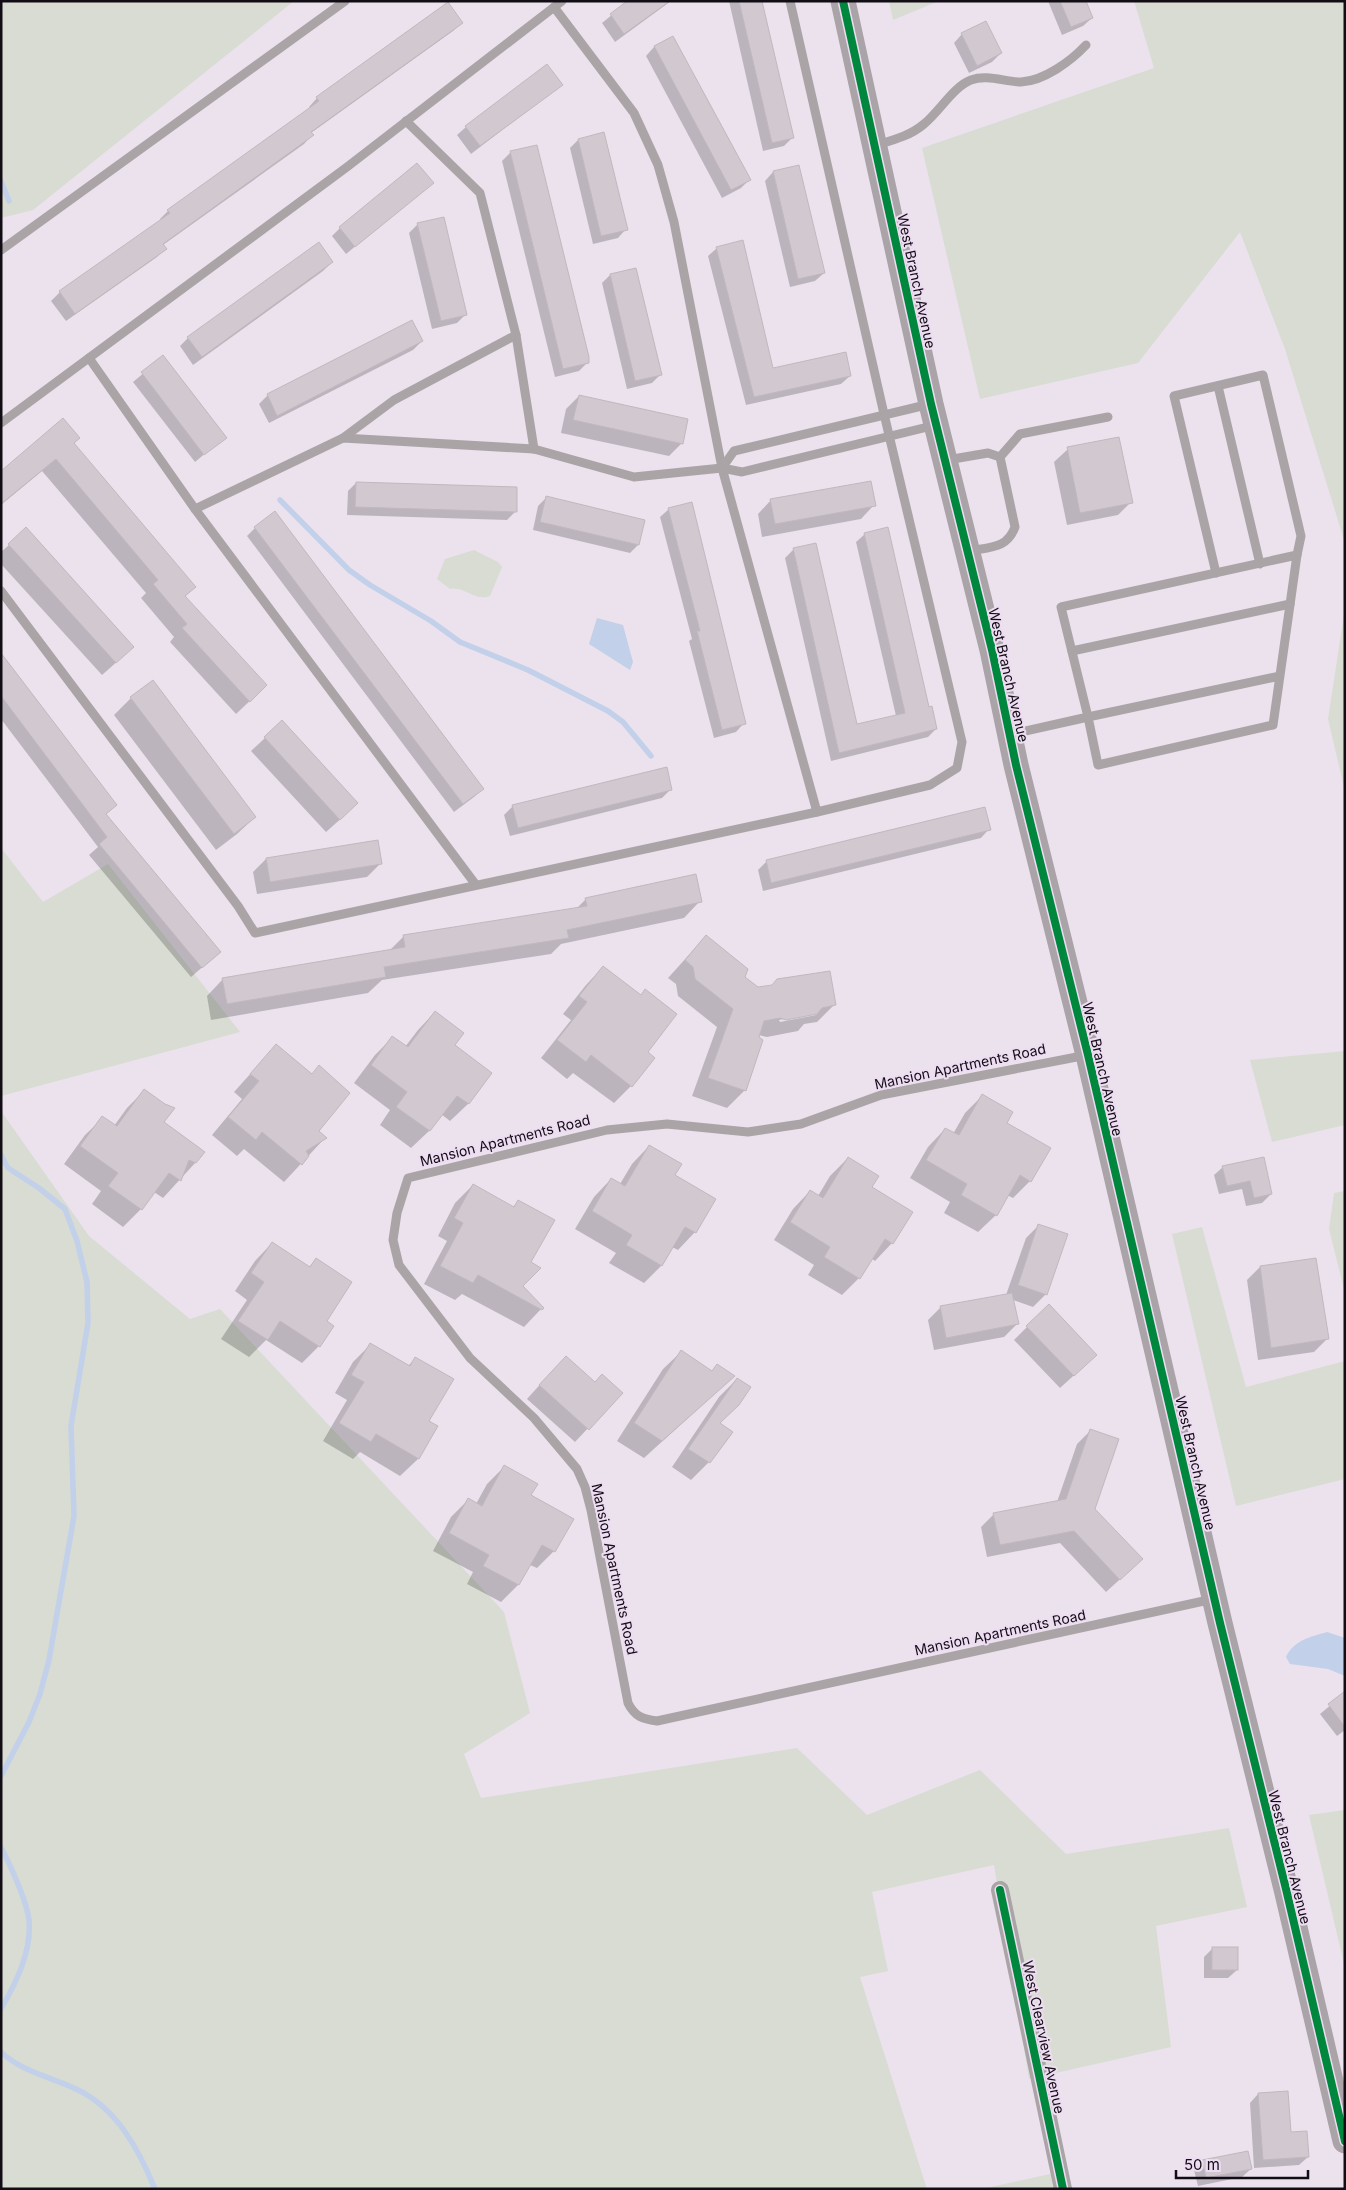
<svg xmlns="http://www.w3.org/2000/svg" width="1346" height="2190" font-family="Inter,sans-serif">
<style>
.green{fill:#d8dcd3}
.water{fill:#c2d0ea}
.shadow{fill:#0003;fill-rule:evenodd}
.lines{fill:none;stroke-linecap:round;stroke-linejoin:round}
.stream{stroke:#c2d0ea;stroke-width:5.5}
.building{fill:#d2c8d0;stroke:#c1b8bf}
.lane{stroke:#aaa4a7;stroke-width:9}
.street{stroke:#aaa4a7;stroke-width:18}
.secondary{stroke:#aaa3a8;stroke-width:25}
.cycleway-casing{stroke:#eeddf2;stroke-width:11}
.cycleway{stroke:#00873e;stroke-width:8}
.labels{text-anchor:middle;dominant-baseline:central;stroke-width:4;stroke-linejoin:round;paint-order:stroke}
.street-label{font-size:14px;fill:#120d14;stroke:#eeddf2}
</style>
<rect width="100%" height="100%" fill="#ebe2ed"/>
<g class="green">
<path d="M1 1H294L33 210 1 218Z"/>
<path d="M889 1H939L893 20Z"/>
<path d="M1134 1H1345V543L1285 349 1240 232 1138 363 980 399 922 148 1154 68Z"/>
<path d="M474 550 498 562 502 567 490 596C474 602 465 586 450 589L437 579 445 559Z"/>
<path d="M1345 608V791L1328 719Z"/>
<path d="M1 848 43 902 108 864 240 1032 1 1096Z"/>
<path d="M1345 1051V1125L1272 1142 1250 1060Z"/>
<path d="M1 1111 89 1236 190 1319 220 1309 504 1612 530 1713 464 1754 481 1798 797 1748 867 1815 980 1770 1066 1854 1229 1828 1247 1907 1156 1926 1171 2047 1029 2079 994 1865 872 1892 888 1971 860 1977 927 2189H1Z"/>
<path d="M1345 1191V1293L1329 1229 1334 1193Z"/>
<path d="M1202 1227 1246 1387 1345 1361V1479L1236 1506 1172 1234Z"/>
<path d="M1345 1810V1968L1309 1815Z"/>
<path d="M1059 2172 1064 2189H982Z"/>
</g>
<g class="water">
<path d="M597 618 623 625 633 662 630 670 589 644Z"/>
<path d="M1327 1632 1345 1638V1676L1328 1669 1290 1664 1286 1657C1294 1640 1310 1637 1327 1632Z"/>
</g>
<g class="shadow">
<path d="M629 1H671L615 42 602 23Z"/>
<path d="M729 1H760L792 138 784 146 763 151Z"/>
<path d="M1048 1H1085L1092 18 1083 26 1062 35Z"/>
<path d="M461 23 453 31 311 133 312 135 304 144 163 245 165 248 157 257 66 321 51 301 60 292 161 221 160 219 168 211 310 109 309 107 317 98Z"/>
<path d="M962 34 1001 53 992 62 969 73 954 43Z"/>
<path d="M673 38 749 180 741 188 722 198 646 56 654 47Z"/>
<path d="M561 85 471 154 457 135 466 127Z"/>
<path d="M578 140 626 229 618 238 593 244 570 148Z"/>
<path d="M511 152 587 363 579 371 555 377 502 161Z"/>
<path d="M798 167 824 273 815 281 790 287 765 181 773 172Z"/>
<path d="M432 183 346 254 332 236 340 228Z"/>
<path d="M418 224 466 314 457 323 432 329 409 233Z"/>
<path d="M717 248 772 369 850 376 841 384 746 405 708 256Z"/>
<path d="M332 262 323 271 193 365 180 346 188 338Z"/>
<path d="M610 275 660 375 652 383 627 389 602 283Z"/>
<path d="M412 322 422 341 413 350 269 423 259 404 268 395Z"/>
<path d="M163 357 225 437 195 462 133 382Z"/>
<path d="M579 396 682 443 669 456 561 433 566 409Z"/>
<path d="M73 444 194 587 184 597 253 698 236 714 170 642 174 637 141 598 146 593 42 471 1 505V472Z"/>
<path d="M1068 449 1131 502 1118 515 1067 525 1054 462Z"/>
<path d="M356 483 515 512 507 520 347 515 348 491Z"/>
<path d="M547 497 638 545 630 553 533 530 538 506Z"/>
<path d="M771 500 874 505 861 519 762 537 758 514Z"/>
<path d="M669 509 744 723 736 732 714 738 689 641 692 639 660 517Z"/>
<path d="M255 528 483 788 474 797 454 812 247 536Z"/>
<path d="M865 534 936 729 928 737 831 761 785 558 793 550 815 545 856 726 896 716 856 542Z"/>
<path d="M9 545 119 660 102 675 1 564V552Z"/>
<path d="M1 655 115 805 105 815 220 952 191 977 89 855 98 847 1 719Z"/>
<path d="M131 698 255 817 237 834 216 850 114 715Z"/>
<path d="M282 722 344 816 326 832 251 751Z"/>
<path d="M671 789 662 798 510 836 504 815 513 806Z"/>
<path d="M989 829 981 838 763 891 758 870 767 861Z"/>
<path d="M266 859 380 864 367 877 257 894 253 872Z"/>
<path d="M586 899 700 901 684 918 561 944 551 954 382 980 368 993 211 1020 207 996 223 979 389 951 404 936 576 909Z"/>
<path d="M706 936 744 977 758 989 835 1004 817 1022 804 1024 798 1031 767 1037 758 1035 745 1090 727 1108 692 1096 717 1027 678 996 676 984 668 978ZM819 1012 816 1015 780 1022 779 1020Z"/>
<path d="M603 967 646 1053 631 1086 614 1103 573 1073 567 1079 541 1058 571 1020 563 1014 586 985Z"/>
<path d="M435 1012 453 1045 490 1073 468 1104 450 1121 441 1114 429 1131 411 1148 380 1125 390 1110 354 1083 375 1055 393 1037 405 1047 418 1030Z"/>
<path d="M276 1045 317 1131 325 1138 284 1182 244 1149 237 1156 212 1135 242 1099 234 1092Z"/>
<path d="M144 1091 163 1123 196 1162 163 1198 154 1192 141 1209 123 1227 92 1204 101 1191 64 1164 85 1135 103 1118 114 1126 127 1108Z"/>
<path d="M982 1096 1005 1124 1030 1181 1013 1198 1007 1195 996 1215 978 1232 944 1213 950 1202 910 1178 928 1147 945 1129 953 1134 965 1113Z"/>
<path d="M649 1146 673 1175 695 1232 678 1250 672 1247 661 1266 644 1283 609 1263 616 1253 575 1229 594 1197 611 1179 620 1184 632 1164Z"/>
<path d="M848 1158 870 1188 892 1243 875 1261 871 1258 859 1278 842 1295 808 1275 814 1265 774 1240 793 1209 810 1191 818 1196 830 1176Z"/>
<path d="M1263 1159 1271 1194 1262 1203 1246 1206 1242 1189 1219 1194 1214 1175 1223 1167Z"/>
<path d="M473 1185 512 1208 518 1202 529 1263 521 1286 542 1308 524 1327 462 1294 455 1300 424 1284 447 1241 438 1236 455 1203Z"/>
<path d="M1039 1225 1046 1294 1033 1307 1013 1300 1017 1324 1004 1337 934 1350 928 1320 941 1307 1006 1295 1026 1238Z"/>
<path d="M272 1243 309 1267 316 1260 325 1321 319 1346 302 1363 266 1340 249 1357 221 1339 247 1300 235 1291 255 1261Z"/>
<path d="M1260 1267 1327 1339 1314 1352 1258 1360 1247 1280Z"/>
<path d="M1027 1327 1082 1368 1060 1388 1014 1340Z"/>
<path d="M371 1344 408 1366 416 1358 428 1422 436 1427 418 1459 400 1476 360 1452 353 1459 323 1441 347 1400 335 1393 353 1362Z"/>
<path d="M681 1352 711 1372 717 1366 733 1377 644 1458 617 1441 663 1369Z"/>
<path d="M553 1370 621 1393 575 1442 527 1399Z"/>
<path d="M737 1379 718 1424 709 1462 691 1480 672 1467 719 1397Z"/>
<path d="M1090 1431 1094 1509 1128 1572 1106 1592 1060 1543 987 1557 981 1527 994 1514 1057 1502 1077 1444Z"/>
<path d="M504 1467 530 1496 554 1551 537 1568 530 1565 518 1585 501 1602 467 1584 473 1572 433 1551 451 1517 468 1500 476 1504 487 1484Z"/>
<path d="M1345 1693V1730L1337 1736 1320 1714Z"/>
<path d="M1213 1948 1237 1970 1228 1978H1204V1957Z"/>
<path d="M1258 2094 1308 2157 1299 2165 1254 2168 1250 2103Z"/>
<path d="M1203 2161 1251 2169 1242 2177 1198 2186 1194 2170Z"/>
</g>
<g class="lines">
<g class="stream">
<path d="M1 181 9 201"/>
<path d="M280 500 349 570 370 585 431 621 460 642 528 670 608 711 623 722 651 756"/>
<path d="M1 1155 8 1168 39 1188 65 1209 77 1241 87 1282 88 1323 71 1426 74 1516 49 1660 40 1694 29 1722 1 1776"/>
<path d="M1 1847C11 1867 26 1898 29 1920 32 1951 16 1983 1 2009"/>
<path d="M1 2052C22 2072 51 2077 76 2089 117 2108 139 2150 155 2189"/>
</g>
</g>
<g class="building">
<path d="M627 1H670L624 34 610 14Z"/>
<path d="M739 1H762L794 138 772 143Z"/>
<path d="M1060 1H1086L1093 18 1071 27Z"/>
<path d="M448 2 463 23 311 132 314 135 163 244 167 249 75 314 59 291 170 213 167 210 319 101 316 97Z"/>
<path d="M986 21 1002 53 977 66 961 33Z"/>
<path d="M673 36 751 180 731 190 654 46Z"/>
<path d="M547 64 563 85 480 146 465 126Z"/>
<path d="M604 132 628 230 601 236 578 139Z"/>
<path d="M537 145 589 357V363L563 369 510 151Z"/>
<path d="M417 163 434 183 355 247 339 227Z"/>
<path d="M799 165 825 273 798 279 773 171Z"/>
<path d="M444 217 467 315 441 321 417 223Z"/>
<path d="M743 240 773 368 846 352 851 376 754 397 716 247Z"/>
<path d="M319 242 333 262 202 357 187 337Z"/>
<path d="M636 268 662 375 635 381 610 274Z"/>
<path d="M412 320 423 341 277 416 267 394Z"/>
<path d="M163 355 227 438 204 455 141 372Z"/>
<path d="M579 395 688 419 683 444 573 420Z"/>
<path d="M63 418 80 438 74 443 196 587 185 596 267 685 250 702 182 628 187 624 153 584 158 580 56 459 1 504V471Z"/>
<path d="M1119 437 1133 503 1080 513 1067 447Z"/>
<path d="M871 481 876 506 775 524 770 499Z"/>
<path d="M356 482 517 487V512L355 507Z"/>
<path d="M546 496 645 520 639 545 540 522Z"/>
<path d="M692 502 746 724 722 730 697 631H700L668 508Z"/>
<path d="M275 511 484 789 463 804 254 527Z"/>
<path d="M26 527 134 647 116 663 8 544Z"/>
<path d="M888 527 929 707 932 706 937 729 839 753 793 548 816 543 857 724 905 713 864 533Z"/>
<path d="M1 653 117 805 106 814 221 952 202 968 99 844 107 837 1 696Z"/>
<path d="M153 680 256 817 234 834 130 697Z"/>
<path d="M282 720 358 803 340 820 264 737Z"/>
<path d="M667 767 672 790 518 828 512 805Z"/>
<path d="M985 807 991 830 771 883 766 860Z"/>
<path d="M378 840 382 864 270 882 266 858Z"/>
<path d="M696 874 702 902 567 930 569 938 384 967 386 977 227 1004 222 978 405 947 403 935 587 906 585 898Z"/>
<path d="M706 935 748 969 745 977 758 987 772 985 777 979 830 971 836 1005 822 1008 817 1014 786 1020 780 1018 764 1021 759 1037 763 1040 746 1091 708 1078 733 1009 695 979 693 967 685 960Z"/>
<path d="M603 966 641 995 645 989 677 1014 648 1052 655 1058 632 1087 591 1055 586 1062 557 1040 587 1002 579 996Z"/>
<path d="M435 1011 464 1033 455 1045 492 1073 469 1104 457 1096 430 1131 396 1107 407 1092 371 1065 392 1036 408 1047Z"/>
<path d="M276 1044 312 1074 319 1065 350 1093 319 1131 327 1138 306 1151 309 1156 302 1165 262 1132 256 1140 228 1117 259 1081 250 1074Z"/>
<path d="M144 1089 165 1104 175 1108 164 1122 205 1152 196 1163 189 1160 181 1181 169 1173 142 1210 108 1186 118 1173 80 1146 102 1116 117 1126Z"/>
<path d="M982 1094 1013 1112 1007 1123 1051 1148 1031 1182 1020 1175 997 1216 961 1195 967 1184 926 1160 945 1128 959 1135Z"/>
<path d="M649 1145 682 1164 675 1175 716 1199 696 1233 685 1227 662 1266 626 1245 632 1235 592 1211 611 1178 625 1186Z"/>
<path d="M848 1157 879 1176 872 1187 913 1212 893 1244 885 1239 860 1279 824 1257 830 1247 790 1222 810 1190 823 1198Z"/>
<path d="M1264 1157 1272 1194 1254 1198 1250 1181 1227 1186 1222 1166Z"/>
<path d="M473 1184 514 1207 518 1200 555 1220 531 1262 541 1268 523 1286 544 1308 542 1310 478 1275 473 1283 440 1266 463 1223 454 1218Z"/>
<path d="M1038 1224 1068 1234 1047 1295 1018 1285Z"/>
<path d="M272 1242 310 1267 316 1258 352 1282 327 1321 334 1326 320 1347 280 1321 268 1340 238 1321 264 1282 251 1273Z"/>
<path d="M1316 1258 1329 1339 1271 1348 1260 1266Z"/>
<path d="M1012 1293 1019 1324 946 1338 940 1306Z"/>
<path d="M1049 1304 1097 1355 1074 1376 1026 1326Z"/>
<path d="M370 1343 410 1366 415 1357 454 1379 429 1421 438 1426 419 1459 376 1434 371 1442 339 1423 364 1382 351 1375Z"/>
<path d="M681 1350 712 1371 717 1364 735 1376 662 1441 634 1423Z"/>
<path d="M566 1356 595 1382 602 1374 623 1393 589 1430 539 1385Z"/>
<path d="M737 1378 751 1387 739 1405 720 1423 733 1432 710 1463 688 1449Z"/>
<path d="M1090 1429 1119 1439 1095 1509 1143 1559 1120 1580 1074 1531 1000 1545 993 1513 1066 1499Z"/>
<path d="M504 1465 538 1484 531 1495 574 1519 555 1552 542 1545 519 1585 483 1566 489 1555 449 1533 468 1498 482 1506Z"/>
<path d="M1345 1691V1727L1328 1704Z"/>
<rect x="1212" y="1947" width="26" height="23"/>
<path d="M1288 2091 1291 2132 1307 2131 1309 2157 1263 2160 1258 2093Z"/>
<path d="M1248 2151 1252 2169 1206 2178 1202 2160Z"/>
</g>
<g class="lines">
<g class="lane">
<path d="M554 7 634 113 658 165 674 222 722 468 817 812"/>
<path d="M406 121 480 193 516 335 534 449"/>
<path d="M876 145C893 140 910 136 924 124 939 112 954 86 971 80 987 74 1005 82 1021 82 1044 81 1071 61 1086 45"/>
<path d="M1 250 345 1"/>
<path d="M89 358 195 509 476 885"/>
<path d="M1218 386 1260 564"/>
<path d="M1 423 347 167 562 1"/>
<path d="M343 438 394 400 516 335"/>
<path d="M1000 457 1020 434 1108 417"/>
<path d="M947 460 988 453 1000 457 1015 527C1007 549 990 547 969 551"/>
<path d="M722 468 734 451 930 404"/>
<path d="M195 509 343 438 534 449 634 477 722 468 742 472 936 425"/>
<path d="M1216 573 1174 396 1263 375 1301 536 1297 555"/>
<path d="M1 591 238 906 255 933 817 812 930 785 957 768 962 742 884 414 790 1"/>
<path d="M1072 651 1290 604"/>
<path d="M1012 734 1088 717 1061 607 1297 555 1273 725 1098 765 1088 717 1280 676"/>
<path d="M1087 1055 881 1095 801 1124 748 1132 667 1124 607 1130 408 1178 397 1213 393 1240 399 1265 470 1358 534 1418 577 1469 585 1487 591 1510 628 1703C635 1717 643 1719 657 1721L1213 1599"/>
</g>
<path class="street" d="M1000 1890 1063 2189"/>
<path class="secondary" d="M843 1 931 404 992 650 1016 765 1088 1055 1220 1623 1286 1889 1345 2141"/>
<g class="cycleway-casing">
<g id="cycleway">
<path d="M843 1 931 404 992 650 1016 765 1088 1055 1220 1623 1286 1889 1345 2141"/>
<path d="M1000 1890 1063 2189"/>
</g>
</g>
<use href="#cycleway" class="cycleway"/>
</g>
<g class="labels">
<g class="street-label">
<text transform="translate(917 281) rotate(78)">West Branch Avenue</text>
<text transform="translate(1009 675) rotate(77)">West Branch Avenue</text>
<text transform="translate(960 1066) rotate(-12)">Mansion Apartments Road</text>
<text transform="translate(1103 1069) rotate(77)">West Branch Avenue</text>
<text transform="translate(505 1140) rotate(-14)">Mansion Apartments Road</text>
<text transform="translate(1196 1463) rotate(77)">West Branch Avenue</text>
<text transform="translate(615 1569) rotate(78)">Mansion Apartments Road</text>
<text transform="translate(1000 1632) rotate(-12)">Mansion Apartments Road</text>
<text transform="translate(1290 1857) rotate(76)">West Branch Avenue</text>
<text transform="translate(1044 2037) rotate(78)">West Clearview Avenue</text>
</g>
</g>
<rect width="1346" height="2190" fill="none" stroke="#120d14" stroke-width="5"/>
<path d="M1176 2170v8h132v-8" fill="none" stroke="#120d14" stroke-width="2.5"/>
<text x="1184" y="2170" font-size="15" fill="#120d14" stroke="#eeddf2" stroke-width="4" paint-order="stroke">50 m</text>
</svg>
